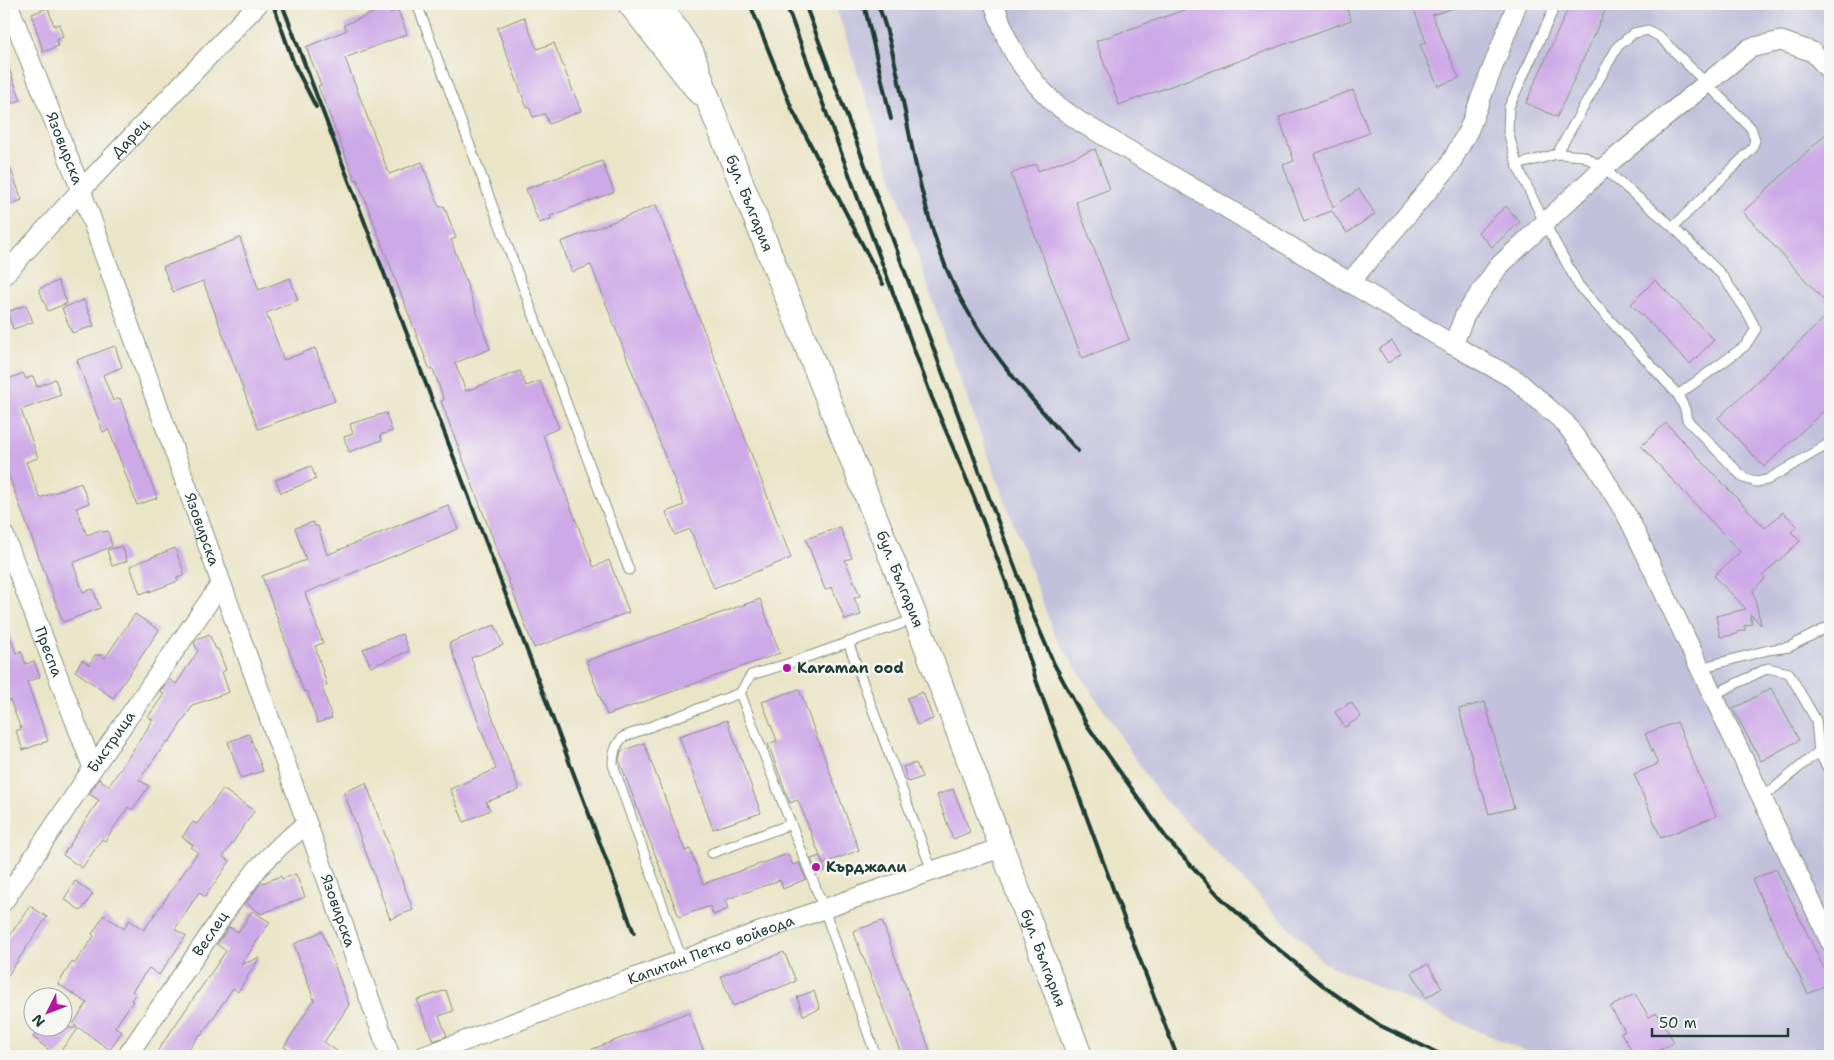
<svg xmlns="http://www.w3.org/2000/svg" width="1834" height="1060" font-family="'Shantell Sans',sans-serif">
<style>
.industrial{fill:#c2c1dc}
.building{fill:#cea9e8}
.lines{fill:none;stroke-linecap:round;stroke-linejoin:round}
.service-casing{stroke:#85917e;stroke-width:11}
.minor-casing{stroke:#85917e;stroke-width:21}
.tertiary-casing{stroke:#85917e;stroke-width:26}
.service{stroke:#fff;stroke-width:9}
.minor{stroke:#fff;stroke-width:19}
.tertiary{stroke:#fff;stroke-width:24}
.rail{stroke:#1f3d34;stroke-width:4}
.poi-dot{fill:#b5179e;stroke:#f6f6f2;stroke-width:2}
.labels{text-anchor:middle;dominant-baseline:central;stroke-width:5;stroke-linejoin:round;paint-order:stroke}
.street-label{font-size:15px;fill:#1f3d34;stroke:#f6f6f2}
.poi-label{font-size:15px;font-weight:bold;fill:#1f3d34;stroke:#f6f6f2;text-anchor:start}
</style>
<rect width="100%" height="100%" fill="#f6f6f2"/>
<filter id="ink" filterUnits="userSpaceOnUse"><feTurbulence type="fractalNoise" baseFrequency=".02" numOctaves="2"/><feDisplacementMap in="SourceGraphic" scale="10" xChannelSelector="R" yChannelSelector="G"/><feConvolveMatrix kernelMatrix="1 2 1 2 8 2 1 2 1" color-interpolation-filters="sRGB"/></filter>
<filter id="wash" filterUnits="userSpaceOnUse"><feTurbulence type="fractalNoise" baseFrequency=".0096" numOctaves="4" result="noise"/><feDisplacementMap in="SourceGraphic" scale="20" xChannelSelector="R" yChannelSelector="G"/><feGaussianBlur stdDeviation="1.12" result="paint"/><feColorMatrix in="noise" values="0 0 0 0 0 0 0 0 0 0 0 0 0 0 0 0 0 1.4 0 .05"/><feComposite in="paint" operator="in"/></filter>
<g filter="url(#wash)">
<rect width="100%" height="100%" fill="#ebe5c8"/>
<path class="industrial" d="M835 4H1830V1056H1543L1531 1054 1324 963 1157 792 1054 634 945 338Z"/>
<g id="blocks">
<g class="building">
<path d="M1201 4H1345L1351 20 1119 105 1096 41Z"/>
<path d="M1412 4H1456L1457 7 1432 15 1459 78 1438 86 1420 45 1426 42Z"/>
<path d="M1570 4H1608L1557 117 1526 103Z"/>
<path d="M48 8 54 26 59 24 63 37 56 40 58 46 43 52 32 14Z"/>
<path d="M388 9 390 13 398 10 407 34 345 58 389 174 422 162 439 207 444 206 456 238 451 240 490 349 455 363 466 391 520 371 526 386 540 381 559 428 543 435 594 567 609 560 629 612 534 648 441 401 444 400 433 369 430 370 357 179 355 180 318 86 321 85 306 47 347 30 344 25 380 10V12Z"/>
<path d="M524 17 537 49 554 43 581 111 549 124 545 114 533 117 529 107 527 108 497 28Z"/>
<path d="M5 58 21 100 4 106V59Z"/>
<path d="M1353 90 1369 133 1314 154 1333 207 1359 189 1375 214 1347 233 1332 211 1304 221 1283 165 1294 161 1279 117Z"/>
<path d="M1830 130V307L1743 212Z"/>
<path d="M1095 149 1110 189 1076 202 1129 340 1082 358 1011 174 1036 164 1038 171Z"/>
<path d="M6 156 22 200 4 207V157Z"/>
<path d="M602 161 614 192 550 216 551 219 539 223 526 189Z"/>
<path d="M656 205 791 558 714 588 690 529 675 535 666 512 684 505 591 265 572 272 561 242Z"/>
<path d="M1506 206 1520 222 1492 247 1478 232Z"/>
<path d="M240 238 259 290 290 278 298 300 266 313 284 360 315 348 335 401 258 429 203 281 173 292 163 267Z"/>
<path d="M1655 280 1714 340 1690 364 1631 304Z"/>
<path d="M58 281 67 303 48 311 39 289Z"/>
<path d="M84 300 94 326 72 333 62 308Z"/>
<path d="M26 305 33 322 13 329 7 312Z"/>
<path d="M1830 313V405L1764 467 1718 418Z"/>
<path d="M1392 341 1401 354 1388 363 1379 349Z"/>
<path d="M115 346 122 367 103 375 113 401 120 398 157 498 137 505 109 430 103 432 77 360Z"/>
<path d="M23 373 26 379 33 376 37 387 55 379 61 395 21 410 38 458 26 462 40 498 81 483 89 503 76 508 87 535 100 530 103 532 108 531 112 546 73 563 83 592 93 589 100 608 63 622 7 471 4 472V381Z"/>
<path d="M386 413 392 431 380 435 382 440 349 452 344 437 353 434 350 424Z"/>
<path d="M1666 423 1765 528 1783 512 1797 526 1791 532 1800 541 1762 576 1765 579 1753 590 1761 625 1750 614 1752 624 1744 626 1745 630 1737 632V634L1720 637 1716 616 1746 609 1714 576 1740 552 1641 446Z"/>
<path d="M311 466 316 479 281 493 276 480Z"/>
<path d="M448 505 458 529 305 593 323 643 315 646 327 685 322 687 332 718 317 723 307 691 304 692 262 576 306 560 295 528 313 522 315 526H318L327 555Z"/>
<path d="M840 527 852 558 845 560 860 596 854 598 861 615 845 620 832 587 825 590 806 539Z"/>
<path d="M122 546 127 561 112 566 107 550Z"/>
<path d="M175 548 185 575 177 578 178 581 149 592 151 590 140 594 130 566Z"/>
<path d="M760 599 780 653 607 715 586 661Z"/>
<path d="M135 614 159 630 113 698 75 671 82 660 89 665 95 655H101L105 658Z"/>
<path d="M6 624 16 653 21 651 26 664 34 661 40 677 27 682 48 741 23 750 16 731 21 729 10 700 4 702V625Z"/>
<path d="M495 625 503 645 471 658 519 790 486 802 490 810 464 822 450 789 496 769 449 643Z"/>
<path d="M209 634 216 649H218L226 670 222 672 229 692 193 705 169 742 167 741 139 780 149 786 132 810 128 807 105 841 102 839 82 868 63 855 99 800 89 794 99 779 109 786 153 720 148 717 164 694 160 691 169 679 176 684 198 651 194 643 197 639Z"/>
<path d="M402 634 409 651 371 667 363 649Z"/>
<path d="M1771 688 1799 740 1761 761 1733 709Z"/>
<path d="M799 689 859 850 823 864 798 800 790 803 768 744 777 741 762 702Z"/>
<path d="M923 692 933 719 917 725 907 698Z"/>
<path d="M1351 702 1361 717 1345 727 1335 712Z"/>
<path d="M1485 702 1514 808 1489 814 1482 789 1480 790 1459 709Z"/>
<path d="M727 720 761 813 713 829 679 736Z"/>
<path d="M1677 722 1716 816 1661 838 1634 774 1658 764 1645 734Z"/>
<path d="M249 734 263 771 241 778 228 742Z"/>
<path d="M644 743 685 851 690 849 703 884 788 854 793 865 799 863 806 879 783 889 780 880 725 900 728 909 713 915 710 906 679 917 619 760 621 751Z"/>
<path d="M916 763 922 777 908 782 903 767Z"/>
<path d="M366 783 413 910 390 919 344 792Z"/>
<path d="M223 789 254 811 223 857 230 861 205 897 199 892 175 929 186 936 159 975 149 968 132 991 136 993 131 1000 133 1001 115 1027 122 1031 110 1050 79 1028 56 1056 33 1037 41 1028H78L73 1024 87 1003 58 984 72 962 74 964 94 936 92 934 104 915 124 929 129 920 144 930 198 852 191 847 193 845 182 837 193 822 197 824Z"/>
<path d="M953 789 970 832 953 839 937 795Z"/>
<path d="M820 856 825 871 817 874 811 859Z"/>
<path d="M1776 869 1830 981V983L1808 994 1752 880Z"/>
<path d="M296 874 305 897 261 914 246 903 260 884 281 876 282 879Z"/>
<path d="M75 881 93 894 81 911 64 899Z"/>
<path d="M30 906 47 917 4 981V944Z"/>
<path d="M252 911 270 922 241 965 260 957 238 992 233 988 201 1036 200 1034 184 1056H154L226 951 217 944 229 927 238 932Z"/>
<path d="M882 921 899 968 932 1056H902L853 931Z"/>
<path d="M322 931 349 1005 324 1042 344 1056H300L284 1047 314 1000 294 944Z"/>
<path d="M784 952 796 981 774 990 773 989 733 1006 721 976Z"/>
<path d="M1428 964 1442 988 1426 998 1412 972Z"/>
<path d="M446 990 453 1011 439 1016 447 1036 433 1041 417 1000Z"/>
<path d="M814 991 820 1009 803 1015 797 997Z"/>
<path d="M1635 994 1649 1017 1657 1013 1674 1042 1650 1056H1635L1621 1033 1625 1031 1610 1007Z"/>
<path d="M689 1012 704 1052 694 1056H578L577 1055Z"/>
</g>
</g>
</g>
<g filter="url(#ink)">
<use href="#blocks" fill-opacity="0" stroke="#85917e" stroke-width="1"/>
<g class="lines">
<g class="service-casing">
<g id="service">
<path d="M417 4 629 570"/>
<path d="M1556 4 1509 107 1508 131 1517 165 1544 222 1579 286 1678 395 1685 409 1687 420 1744 478 1756 482 1767 480 1830 443"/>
<path d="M1557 154 1618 46 1634 33 1648 30 1660 37 1751 128 1755 140 1752 149 1673 227"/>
<path d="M1517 165 1557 154 1584 156 1603 168 1673 227 1722 275 1747 312 1756 329 1745 346 1678 395"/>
<path d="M848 642 932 871"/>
<path d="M1700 668 1768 650 1789 647 1830 626"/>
<path d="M740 693 824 909 876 1056"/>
<path d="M1713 695 1768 668 1789 673 1816 720 1819 753 1830 772"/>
<path d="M1762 798 1830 742"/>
<path d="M712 853 791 824"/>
<path d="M682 960 613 765C613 753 615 746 623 737L740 693 751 675 790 663 915 619"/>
</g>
</g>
<g class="minor-casing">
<g id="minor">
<path id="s1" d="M8 4 81 190 390 1056"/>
<path d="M994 4 1007 39 1018 60 1037 85 1055 104 1082 123 1220 204 1453 345 1516 380 1565 423 1597 467 1629 519 1830 941"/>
<path id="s2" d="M4 275 81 190 258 4"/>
<path d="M1349 283 1449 166 1469 129 1517 4"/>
<path d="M1453 345 1465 315 1498 267 1603 168 1750 48 1781 41 1813 52 1830 71"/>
<path id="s3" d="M4 535 93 768"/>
<path id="s4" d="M4 901 93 768 221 584"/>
<path id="s5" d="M127 1056 230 905 258 868 282 844 307 824"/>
<path id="s6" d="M424 1056C616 985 807 912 1001 848"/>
</g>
</g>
<g class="tertiary-casing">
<g id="tertiary">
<path d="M630 4 699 92"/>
<path id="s7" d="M659 4 692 53 711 107 916 619 1080 1056"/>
</g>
</g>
<use href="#service" class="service"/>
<use href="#minor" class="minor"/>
<use href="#tertiary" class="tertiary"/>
<g class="rail">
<path d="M273 4 294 64 316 107"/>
<path d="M282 4 634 933"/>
<path d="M750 4 792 109 883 284"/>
<path d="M786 4 932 398 974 497 1006 582 1036 680 1125 921 1177 1056"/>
<path d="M805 4 1031 610 1054 664 1087 725 1167 839 1220 897 1266 939 1326 988 1379 1025 1444 1056"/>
<path d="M864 4 891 119"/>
<path d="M878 4C901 67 906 134 924 199 934 239 948 280 970 315 999 365 1039 408 1078 451"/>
</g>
</g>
</g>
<g class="poi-dot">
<circle cx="787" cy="668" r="5"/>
<circle cx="816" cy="867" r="5"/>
</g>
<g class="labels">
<g class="street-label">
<text stroke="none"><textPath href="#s2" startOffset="186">Дарец</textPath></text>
<text stroke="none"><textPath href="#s1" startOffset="155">Язовирска</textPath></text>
<text stroke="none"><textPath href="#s7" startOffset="220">бул. България</textPath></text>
<text stroke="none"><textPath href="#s1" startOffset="560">Язовирска</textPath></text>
<text stroke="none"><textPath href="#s7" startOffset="625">бул. България</textPath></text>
<text stroke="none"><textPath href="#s3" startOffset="125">Преспа</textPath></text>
<text stroke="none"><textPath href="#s4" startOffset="192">Бистрица</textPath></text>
<text stroke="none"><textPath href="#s1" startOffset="965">Язовирска</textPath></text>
<text stroke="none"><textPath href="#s5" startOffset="148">Веслец</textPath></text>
<text stroke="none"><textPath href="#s6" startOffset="306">Капитан Петко войвода</textPath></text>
<text stroke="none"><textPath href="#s7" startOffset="1030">бул. България</textPath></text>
</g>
<g class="poi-label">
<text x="797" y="668">Karaman ood</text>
<text x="826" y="867">Кърджали</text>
</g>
</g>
<rect width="1834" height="1060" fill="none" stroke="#f6f6f2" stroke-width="20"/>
<g transform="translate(48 1012) rotate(228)"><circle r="24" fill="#f6f6f2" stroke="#a0aca6"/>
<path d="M0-4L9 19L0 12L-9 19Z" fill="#b5179e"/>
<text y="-8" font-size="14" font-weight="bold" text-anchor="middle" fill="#1f3d34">N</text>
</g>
<path d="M1652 1028v8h136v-8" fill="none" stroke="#1f3d34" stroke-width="2.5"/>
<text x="1659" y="1028" font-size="15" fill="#1f3d34" stroke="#f6f6f2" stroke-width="4" paint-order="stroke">50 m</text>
</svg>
